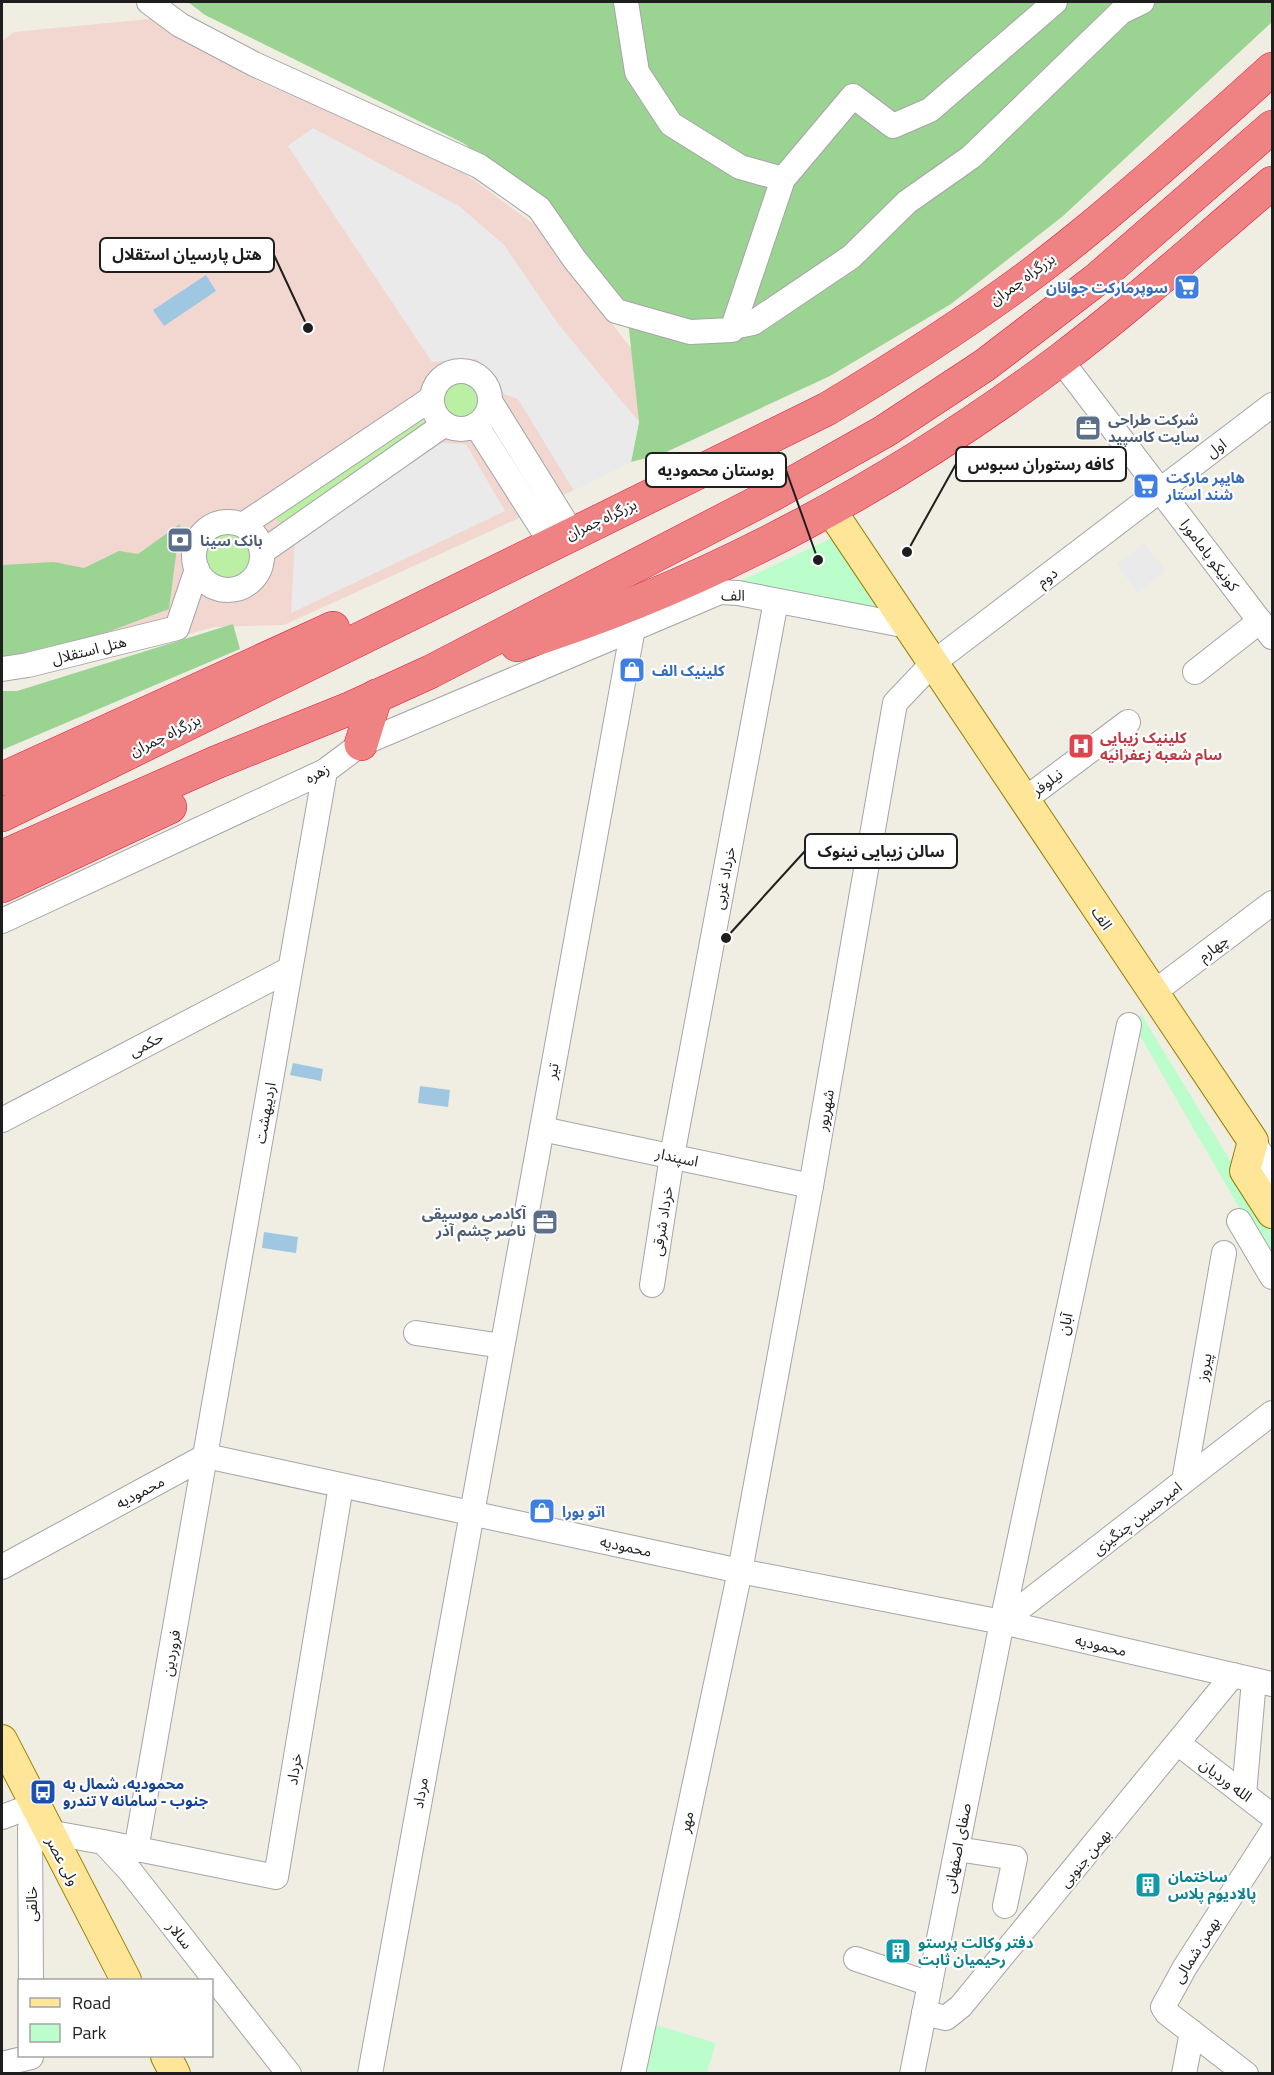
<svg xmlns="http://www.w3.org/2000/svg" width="1274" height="2075" font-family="'Titillium Web','Noto Sans Arabic',sans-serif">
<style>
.commercial{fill:#f2d7d0}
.grass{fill:#bbefa3}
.forest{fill:#9bd393}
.park{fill:#bbfecc}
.parking{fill:#eaeaea}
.water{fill:#9fc7e2}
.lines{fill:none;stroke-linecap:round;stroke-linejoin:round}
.minor-casing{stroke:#a5a5a5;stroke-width:26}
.major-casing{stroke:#978000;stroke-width:32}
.highway-casing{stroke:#ea1337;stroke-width:34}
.minor{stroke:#fff;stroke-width:24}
.major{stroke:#ffe598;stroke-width:30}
.highway{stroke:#ef8384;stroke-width:33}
.labels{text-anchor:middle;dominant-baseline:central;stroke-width:4.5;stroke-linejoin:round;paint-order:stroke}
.street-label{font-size:15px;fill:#1e1e1e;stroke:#fff}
.shop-label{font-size:15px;font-weight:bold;fill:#366cbe;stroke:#fff;text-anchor:start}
.service-label{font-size:15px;font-weight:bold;fill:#4e5e75;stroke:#fff;text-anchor:start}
.health-label{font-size:15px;font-weight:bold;fill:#be3a42;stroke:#fff;text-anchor:start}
.transit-label{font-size:15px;font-weight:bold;fill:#164399;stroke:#fff;text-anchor:start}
.culture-label{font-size:15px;font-weight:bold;fill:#0d838f;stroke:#fff;text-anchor:start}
.leader{fill:none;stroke:#1e1e1e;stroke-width:2}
.callout-dot{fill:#1e1e1e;stroke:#fff;stroke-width:2}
.callout{fill:#fff;stroke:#1e1e1e;stroke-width:2}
.callout-label{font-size:16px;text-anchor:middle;font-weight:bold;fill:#1e1e1e}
</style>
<rect width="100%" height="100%" fill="#f0eee3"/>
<path class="commercial" d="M159 18 258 81 457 168 538 227 693 429 517 519 284 625 214 627 79 666 2 565V41L14 32Z"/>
<g class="grass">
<circle cx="461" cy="401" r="20"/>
<path d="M428 420 431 426 285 523 281 524 275 517 421 421Z"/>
<circle cx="229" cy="556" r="25"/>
</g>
<g class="forest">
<path d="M188 2H1272V22L1063 216 951 304 830 376 662 454 631 462 639 422 626 302 595 271 542 198 463 143 205 15Z"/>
<path d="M180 524 169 609 105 633 2 658V565L54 562 84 568 119 551 138 554Z"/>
<path d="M233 624 240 649 2 750V691H17Z"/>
</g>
<g class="park">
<path d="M834 537 891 612 734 584Z"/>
<path d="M1141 1014 1272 1229V1265L1135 1027Z"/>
<path d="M656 2025 716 2043 707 2073H646Z"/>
</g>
<g class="parking">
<path d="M313 128 459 206 504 245 559 325 639 422 631 462 574 491 518 399 504 394 477 359 432 362 288 146Z"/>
<path d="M435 443 466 444 505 511 291 613 295 538Z"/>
<path d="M1145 543 1166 571 1137 592 1117 564Z"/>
</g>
<g class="water">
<path d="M206 275 216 291 164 326 153 310Z"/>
<path d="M293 1063 323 1069 321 1081 290 1075Z"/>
<path d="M420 1086 450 1090 448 1107 418 1103Z"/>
<path d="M264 1232 298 1237 296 1253 262 1248Z"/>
</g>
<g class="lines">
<g class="minor-casing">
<g id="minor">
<path d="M149 2 180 25 254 64 479 166 539 208 575 260 616 311 690 332 732 330 783 179"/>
<path d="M626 2 637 72 671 124 740 167 783 179 853 96 893 126 930 110 1055 2"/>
<path d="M733 327 753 323 851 257 907 202 971 157 1121 12 1142 2"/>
<path d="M1060 359 1272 637"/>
<circle cx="461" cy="400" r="29"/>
<path d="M490 401 572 533"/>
<path d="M476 425 551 543"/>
<circle cx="228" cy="556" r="34"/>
<path d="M243 525 432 398"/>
<path d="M262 552 445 424"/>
<path d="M2 669 28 665 177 628 197 569"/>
<path d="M1195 672 1260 621"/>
<path d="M1024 800 1128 722"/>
<path d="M2 921 325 771 361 744 720 592 738 593 908 626"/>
<path d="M1153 993 1272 903"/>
<path d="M2 1120 290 969"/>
<path d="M542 1129 811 1186"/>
<path d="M1253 1141 1272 1172"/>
<path d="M1239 1221 1272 1277"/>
<path d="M652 1285 672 1156 776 601"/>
<path d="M416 1333 502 1346"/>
<path d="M1184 1481 1224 1253"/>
<path d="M2 1567 206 1456 740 1571 1002 1622 1272 1684"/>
<path d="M1002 1622 1272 1413"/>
<path d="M1179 1744 1272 1816"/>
<path d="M1244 1794 1254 1680"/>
<path d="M2 1817 21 1810"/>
<path d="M30 1828 31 1980"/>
<path d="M48 1832 103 1842 130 1871 289 2074"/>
<path d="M103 1842 276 1877 341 1486"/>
<path d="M957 1849 1015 1858 1005 1906"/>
<path d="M136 1850 325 771"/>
<path d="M856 1959 930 1984"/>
<path d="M924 2013 946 2018 961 2006 1233 1675"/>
<path d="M2 2064 31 2057"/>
<path d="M370 2074 633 628"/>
<path d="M633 2074 740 1571 811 1186 895 703 933 663 1272 405"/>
<path d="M912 2074 1002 1622 1129 1025"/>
<path d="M1184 2074 1192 2032"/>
<path d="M1246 2074 1167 2013 1163 2007 1185 1967 1272 1832"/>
</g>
</g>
<g class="major-casing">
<g id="major">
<path d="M830 509 1253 1141 1245 1171 1272 1213"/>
<path d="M2 1740 126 1980"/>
<path d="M166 2056 175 2074"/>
</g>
</g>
<g class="highway-casing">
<g id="highway">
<path d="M517 645C712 584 897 482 1060 360 1133 305 1202 242 1272 183"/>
<path d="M361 744 376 696"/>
<path d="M2 779 333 628"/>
<path d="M2 815 827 409C914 357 1001 301 1079 237 1145 183 1209 126 1272 69"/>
<path d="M2 857 217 762 351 708 430 672 770 496 885 431 985 365 1096 280 1272 127"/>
<path d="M2 886 170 807"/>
</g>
</g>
<use href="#minor" class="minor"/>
<use href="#major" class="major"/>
<use href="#highway" class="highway"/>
</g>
<defs>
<g id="supermarket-square" transform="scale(1.35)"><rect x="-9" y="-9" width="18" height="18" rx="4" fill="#3f7fe0" stroke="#fff"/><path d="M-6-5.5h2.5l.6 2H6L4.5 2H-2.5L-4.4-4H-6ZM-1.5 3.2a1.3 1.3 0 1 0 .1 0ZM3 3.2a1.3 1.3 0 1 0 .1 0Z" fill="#fff"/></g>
<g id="office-square" transform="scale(1.35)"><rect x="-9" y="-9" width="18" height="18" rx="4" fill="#5c6f8a" stroke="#fff"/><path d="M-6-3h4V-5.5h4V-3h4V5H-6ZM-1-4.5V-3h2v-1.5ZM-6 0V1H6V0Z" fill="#fff"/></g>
<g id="bank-square" transform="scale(1.35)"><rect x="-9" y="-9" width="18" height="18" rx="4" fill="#5c6f8a" stroke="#fff"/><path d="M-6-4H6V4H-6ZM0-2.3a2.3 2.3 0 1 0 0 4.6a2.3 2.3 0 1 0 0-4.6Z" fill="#fff"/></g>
<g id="shop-square" transform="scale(1.35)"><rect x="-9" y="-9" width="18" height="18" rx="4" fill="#3f7fe0" stroke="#fff"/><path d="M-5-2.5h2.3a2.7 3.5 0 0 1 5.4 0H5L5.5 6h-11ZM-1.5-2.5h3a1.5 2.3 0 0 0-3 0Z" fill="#fff"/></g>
<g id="hospital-square" transform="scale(1.35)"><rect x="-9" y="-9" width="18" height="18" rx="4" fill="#e0444e" stroke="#fff"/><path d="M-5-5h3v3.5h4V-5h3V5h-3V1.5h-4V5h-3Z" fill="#fff"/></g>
<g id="bus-square" transform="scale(1.35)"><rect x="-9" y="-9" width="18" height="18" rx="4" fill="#1a4fb4" stroke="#fff"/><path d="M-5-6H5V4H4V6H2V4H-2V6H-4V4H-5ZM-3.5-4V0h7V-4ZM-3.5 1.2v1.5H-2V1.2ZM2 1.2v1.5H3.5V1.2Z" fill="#fff"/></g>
<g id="building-square" transform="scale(1.35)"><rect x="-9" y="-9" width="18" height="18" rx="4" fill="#0f9aa8" stroke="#fff"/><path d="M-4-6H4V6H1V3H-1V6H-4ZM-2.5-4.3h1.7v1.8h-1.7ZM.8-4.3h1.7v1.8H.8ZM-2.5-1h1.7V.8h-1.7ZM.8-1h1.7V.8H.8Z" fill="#fff"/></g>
</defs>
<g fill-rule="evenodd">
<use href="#supermarket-square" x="1187" y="287"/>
<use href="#office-square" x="1088" y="428"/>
<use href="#supermarket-square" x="1146" y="486"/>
<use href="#bank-square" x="180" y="540"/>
<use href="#shop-square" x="632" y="670"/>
<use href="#hospital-square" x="1081" y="746"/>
<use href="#office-square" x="545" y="1222"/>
<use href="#shop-square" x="542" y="1511"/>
<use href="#bus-square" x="43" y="1792"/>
<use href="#building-square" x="1148" y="1885"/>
<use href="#building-square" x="898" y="1951"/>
</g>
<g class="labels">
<g class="street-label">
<text transform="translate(1022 279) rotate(-36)">بزرگراه چمران</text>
<text transform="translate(1216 448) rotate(-37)">اول</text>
<text transform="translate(601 519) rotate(-25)">بزرگراه چمران</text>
<text transform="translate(1210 555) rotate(53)">کونیکو یامامورا</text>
<text transform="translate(1047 577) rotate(-37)">دوم</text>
<text transform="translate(733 595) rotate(1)">الف</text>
<text transform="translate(89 650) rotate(-14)">هتل استقلال</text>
<text transform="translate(165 735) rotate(-26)">بزرگراه چمران</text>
<text transform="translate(317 773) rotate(-29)">زهره</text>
<text transform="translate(1047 782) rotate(-37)">نیلوفر</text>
<text transform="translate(724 878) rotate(-79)">خرداد غربی</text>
<text transform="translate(1102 918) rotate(56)">الف</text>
<text transform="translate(1213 948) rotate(-37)">چهارم</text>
<text transform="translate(146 1044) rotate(-28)">حکمی</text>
<text transform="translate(552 1071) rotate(-80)">تیر</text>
<text transform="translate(825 1110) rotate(-80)">شهریور</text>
<text transform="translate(265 1113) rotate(-80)">اردیبهشت</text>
<text transform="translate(677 1157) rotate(12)">اسپندار</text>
<text transform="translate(662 1221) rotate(-81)">خرداد شرقی</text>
<text transform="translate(1065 1324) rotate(-78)">آبان</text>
<text transform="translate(1204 1367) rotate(-80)">پیروز</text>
<text transform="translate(140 1492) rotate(-28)">محمودیه</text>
<text transform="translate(1137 1518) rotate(-38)">امیرحسین چنگیزی</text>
<text transform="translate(626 1546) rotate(12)">محمودیه</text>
<text transform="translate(1101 1645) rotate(13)">محمودیه</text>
<text transform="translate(171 1653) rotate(-80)">فروردین</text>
<text transform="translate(294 1769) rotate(-81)">خرداد</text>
<text transform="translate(1226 1780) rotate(37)">الله وردیان</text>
<text transform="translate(420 1793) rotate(-80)">مرداد</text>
<text transform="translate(686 1822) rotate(-78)">مهر</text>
<text transform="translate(957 1848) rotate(-79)">صفای اصفهانی</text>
<text transform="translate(1085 1858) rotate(-50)">بهمن جنوبی</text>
<text transform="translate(63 1861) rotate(62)">ولی عصر</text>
<text transform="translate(31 1904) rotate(-90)">خالقی</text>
<text transform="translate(180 1935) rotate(52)">سالار</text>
<text transform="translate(1196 1950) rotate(-58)">بهمن شمالی</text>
</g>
<g class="shop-label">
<text x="1168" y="287" text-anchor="end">سوپرمارکت جوانان</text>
<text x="1166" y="477">هایپر مارکت<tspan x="1166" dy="17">شند استار</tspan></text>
<text x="652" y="670">کلینیک الف</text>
<text x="562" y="1511">اتو بورا</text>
</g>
<g class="service-label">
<text x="1108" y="419">شرکت طراحی<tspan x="1108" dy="17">سایت کاسپید</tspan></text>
<text x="200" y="540">بانک سینا</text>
<text x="526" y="1213" text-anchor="end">آکادمی موسیقی<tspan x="526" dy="17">ناصر چشم آذر</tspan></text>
</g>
<g class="health-label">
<text x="1100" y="737">کلینیک زیبایی<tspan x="1100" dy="17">سام شعبه زعفرانیه</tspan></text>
</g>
<g class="transit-label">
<text x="63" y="1783">محمودیه، شمال به<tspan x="63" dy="17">جنوب - سامانه ۷ تندرو</tspan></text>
</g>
<g class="culture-label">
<text x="1168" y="1876">ساختمان<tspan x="1168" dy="17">پالادیوم پلاس</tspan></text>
<text x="918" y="1942">دفتر وکالت پرستو<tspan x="918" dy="17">رحیمیان ثابت</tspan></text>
</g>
</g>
<path class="leader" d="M308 328L274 255M907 552L956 464M818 560L786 470M726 938L805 851"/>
<g class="callout-dot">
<circle cx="308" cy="328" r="6"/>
<circle cx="907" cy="552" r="6"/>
<circle cx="818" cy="560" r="6"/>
<circle cx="726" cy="938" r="6"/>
</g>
<g class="callout">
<rect x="100" y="238" width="174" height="34" rx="6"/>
<rect x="956" y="447" width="170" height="34" rx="6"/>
<rect x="646" y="453" width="140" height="34" rx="6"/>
<rect x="805" y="834" width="152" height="34" rx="6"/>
</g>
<g class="callout-label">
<text x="187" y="260">هتل پارسیان استقلال</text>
<text x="1041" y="470">کافه رستوران سبوس</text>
<text x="716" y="476">بوستان محمودیه</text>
<text x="881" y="857">سالن زیبایی نینوک</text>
</g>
<rect width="1274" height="2075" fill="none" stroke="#1e1e1e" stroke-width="6"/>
<rect x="18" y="1979" width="195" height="78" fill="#ffffff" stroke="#a5a5a5" stroke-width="1.5"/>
<rect x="30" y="1998" width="30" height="9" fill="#ffe598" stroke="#a5a5a5" stroke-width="1.5"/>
<text x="72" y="2009" font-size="18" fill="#1e1e1e">Road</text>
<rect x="30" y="2024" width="30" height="18" fill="#bbfecc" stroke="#a5a5a5" stroke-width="1.5"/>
<text x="72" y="2039" font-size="18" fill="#1e1e1e">Park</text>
</svg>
